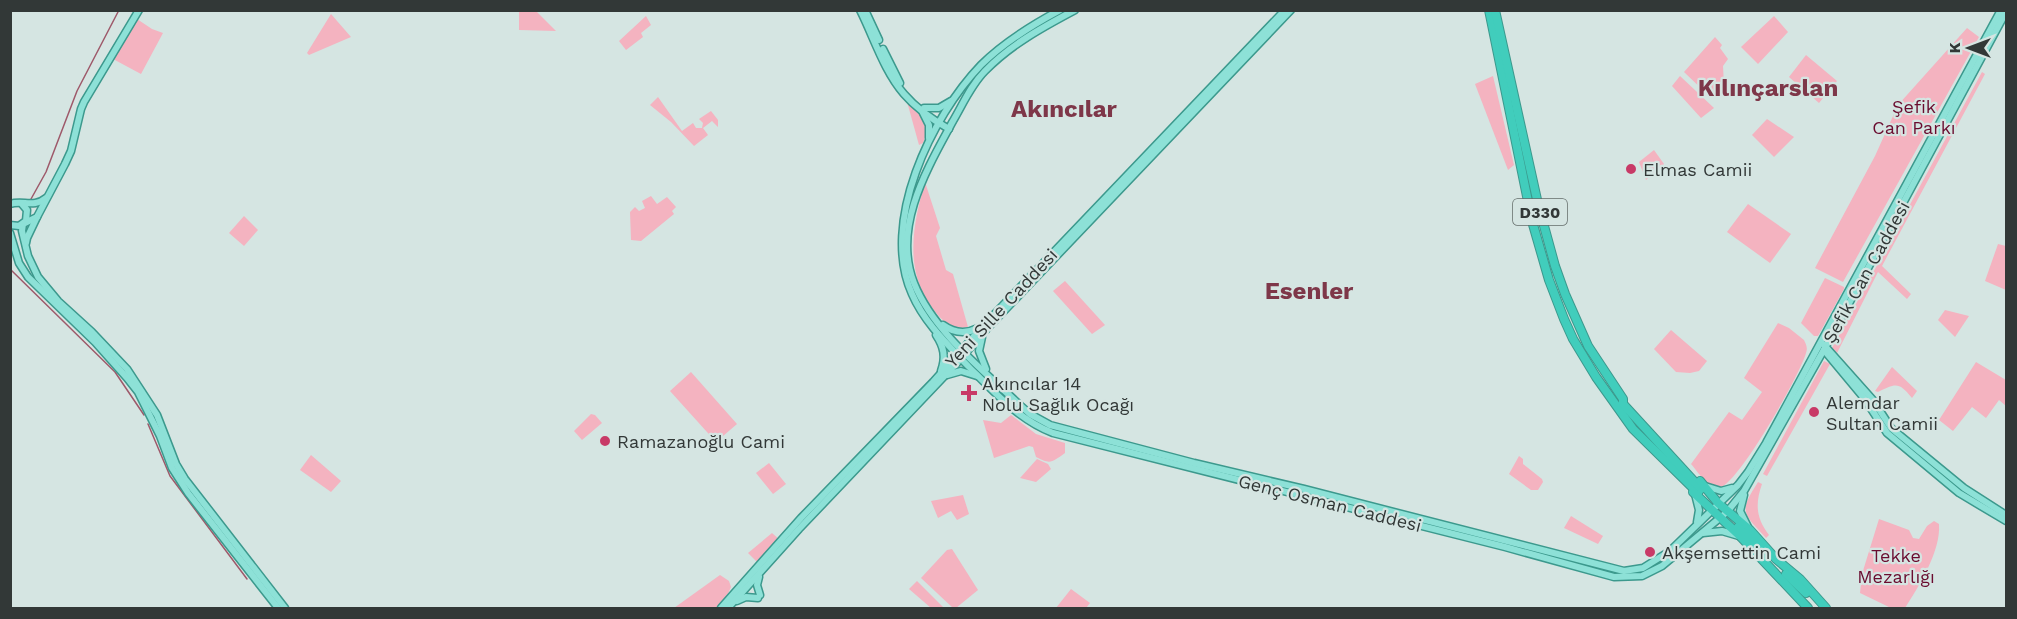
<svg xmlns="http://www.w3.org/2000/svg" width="2017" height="619" font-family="'Work Sans',sans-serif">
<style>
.green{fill:#f4b3c0}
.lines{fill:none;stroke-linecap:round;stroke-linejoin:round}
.stream{stroke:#9e596a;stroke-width:1.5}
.highway-tunnel{stroke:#b4c2c0;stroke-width:8;stroke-dasharray:8 4;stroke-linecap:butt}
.major-casing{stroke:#3c998d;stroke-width:9}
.highway-casing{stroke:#3c998d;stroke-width:10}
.major{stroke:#8de1d7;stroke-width:6}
.highway{stroke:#41cdbc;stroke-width:8}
.poi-dot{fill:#c83a67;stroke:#d5e5e2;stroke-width:2}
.labels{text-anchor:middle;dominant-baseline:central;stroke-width:4.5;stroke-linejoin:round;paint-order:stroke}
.shield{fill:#d5e5e2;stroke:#636c6a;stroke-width:1.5}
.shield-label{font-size:16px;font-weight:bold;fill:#323837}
.park-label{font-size:18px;fill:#6a0c2f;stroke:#d5e5e2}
.poi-label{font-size:18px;fill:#323837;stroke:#d5e5e2;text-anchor:start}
.street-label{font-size:18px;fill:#323837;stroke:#d5e5e2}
.district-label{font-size:24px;font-weight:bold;fill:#7e3749;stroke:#d5e5e2}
</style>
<rect width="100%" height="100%" fill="#d5e5e2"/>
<g class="green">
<path d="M536 10V11L556 31 519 30V11Z"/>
<path d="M331 14 351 37 309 55 307 53Z"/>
<path d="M646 16 651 25 641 33 643 37 626 50 619 41Z"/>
<path d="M1774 16 1788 32 1758 64 1741 47Z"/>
<path d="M137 19 152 29 163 33 141 74 113 59Z"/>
<path d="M1967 28 1979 37 1843 282 1815 268 1875 156 1898 105Z"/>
<path d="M1715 37 1722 45 1720 48 1728 59 1723 66 1724 85 1709 96 1684 72Z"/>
<path d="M1806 55 1837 81 1819 103 1789 77Z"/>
<path d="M1982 72 1985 74 1882 266 1911 294 1907 299 1878 272 1837 353 1832 348Z"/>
<path d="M1493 76 1514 165 1508 170 1475 84Z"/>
<path d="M1680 76 1714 108 1701 118 1672 86Z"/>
<path d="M658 97 682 131 693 123 696 128H702L703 123 699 119 711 111 718 120V127L712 121 703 128 708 135 694 146 671 122 650 105Z"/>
<path d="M906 98C922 111 932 121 923 143L919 145Z"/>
<path d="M1767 119 1794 137 1774 157 1752 135Z"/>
<path d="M1654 150 1664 164 1646 180 1639 162Z"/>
<path d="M925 182 940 228 936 236 946 270 953 274 968 327C953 331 946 324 937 314 903 275 912 227 925 182Z"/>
<path d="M651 196 657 204 667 197 676 207 672 211 674 214 641 241 631 240 630 212 635 207 639 211 645 208 642 201Z"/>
<path d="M1748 204 1791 234 1770 263 1727 232Z"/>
<path d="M244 216 258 230 244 246 229 233Z"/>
<path d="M1998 244 2006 246V290L1985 281Z"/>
<path d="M1825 278 1844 287V289L1818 336H1814L1801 323Z"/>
<path d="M1065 281 1105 325 1092 334 1053 291Z"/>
<path d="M1945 310 1969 316 1955 337 1938 320Z"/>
<path d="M1778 323 1789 328 1804 340C1806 344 1808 348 1806 353 1801 373 1736 489 1718 488 1707 487 1698 472 1691 464L1729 412 1742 420 1762 392 1744 378Z"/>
<path d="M1671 330 1707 361 1699 371 1690 373 1676 372 1654 349Z"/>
<path d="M1824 361 1830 364 1767 476 1763 474Z"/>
<path d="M1976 362 2006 380V406L1999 400 1986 418 1972 407 1953 431 1939 420Z"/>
<path d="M1892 367 1917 391 1912 398C1899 382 1896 383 1878 392L1875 391Z"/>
<path d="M691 372 737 424 716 442 670 391Z"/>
<path d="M591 414 595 415 602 423 582 440 574 431Z"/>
<path d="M1011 415 1036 434 1065 443V453C1052 462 1051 465 1036 457L1033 447 1029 446 994 458 983 420 1001 423Z"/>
<path d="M311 455 341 481 331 492 300 470Z"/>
<path d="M1519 456 1523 459V464L1542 479 1543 482 1538 490H1531L1509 474Z"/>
<path d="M1037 459 1048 464 1051 469 1036 482 1020 478Z"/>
<path d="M769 463 786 484 773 494 756 473Z"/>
<path d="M1758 482 1762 484C1755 504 1756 518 1769 535L1766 538C1742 512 1739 512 1758 482Z"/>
<path d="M963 495 969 514 957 520 951 511 938 518 931 501Z"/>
<path d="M1571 516 1603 536 1598 544 1564 528Z"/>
<path d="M1879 519 1909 530 1913 538 1919 539 1927 526 1934 521 1939 524C1941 551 1919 586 1905 608H1891L1860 593 1862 574Z"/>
<path d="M772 533 780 540 759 564 748 553Z"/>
<path d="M952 549 978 590 956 608H953L921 578 947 550Z"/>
<path d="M720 575 729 581 731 587 726 598 717 608H674Z"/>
<path d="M917 581 944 608H931L909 589Z"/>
<path d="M1071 589 1090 603 1086 608H1056Z"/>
</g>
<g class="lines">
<g class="stream">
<path d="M31 199 46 172 77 91 119 10"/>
<path d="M10 269 115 372 144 415"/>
<path d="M148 424 170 476 247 579"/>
</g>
<path class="highway-tunnel" d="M1720 508 1738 527"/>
<g class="major-casing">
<g id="major">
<path d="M860 10C874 38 884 71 904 94 916 108 933 120 949 129"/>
<path d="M865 10 879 40"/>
<path d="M1060 10C1032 25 1004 42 981 65 931 117 880 223 912 294 924 322 947 344 968 366 994 392 1019 420 1053 433L1505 547 1614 577 1642 576 1662 566 1727 512 1744 491 1826 346 2006 12"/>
<path d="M1075 10C1043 27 1010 45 985 71 971 85 963 104 953 121 927 169 892 227 914 283 933 331 984 371 1021 406L1030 414 1050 425 1194 463 1304 489 1624 571 1643 568 1670 551 1738 485 1748 472 1766 443 2001 10"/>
<path d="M883 49 900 83"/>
<path d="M924 108H939L951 101"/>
<path d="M923 113 929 125V138"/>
<path d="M10 204C23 200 34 208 46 198"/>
<path d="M25 223 37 217 65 164 71 151 81 109 84 102 139 10"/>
<path d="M23 224 22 231 28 256 38 277 58 301 92 332 127 369 157 415 176 464 185 479 285 608"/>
<path d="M10 225 19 226 26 221 27 210 22 204"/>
<path d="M10 233 19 263 28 277 95 342 127 378 138 392 160 436 172 468 188 493 278 608"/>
<path d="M26 243 27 238 37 217"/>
<path d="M943 325C954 333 966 334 978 328"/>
<path d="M936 335C944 347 946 357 941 371"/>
<path d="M982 337 979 351 986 369"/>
<path d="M1824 345 1873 400 1891 428 1964 488 2006 515"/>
<path d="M1824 350 1864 398 1887 433 1959 493 2006 521"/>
<path d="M947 375 961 371 977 376"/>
<path d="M1705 486 1721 491 1732 488"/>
<path d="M1695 494 1699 510 1697 522"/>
<path d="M1744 495 1740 511 1748 527"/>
<path d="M1703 533 1722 531 1739 536"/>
<path d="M759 577 757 585 760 595"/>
<path d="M737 601 746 597 758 598"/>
<path d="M721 608 801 518 933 382 984 325 1285 10"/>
<path d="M728 608 799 529 956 364 984 332 1291 10"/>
</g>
</g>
<g class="highway-casing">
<g id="highway">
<path d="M1489 10 1532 221 1549 280 1564 319 1573 339 1596 377 1633 429 1698 493"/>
<path d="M1495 10 1538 204 1555 266 1565 294 1588 346 1623 399V404L1701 489"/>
<path d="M1700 481 1718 503 1750 530 1776 559 1800 579 1826 608"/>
<path d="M1693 492 1740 536 1808 608"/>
<path d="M1738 527 1767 556"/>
<path d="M1786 574 1806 593"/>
</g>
</g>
<use href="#major" class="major"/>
<use href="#highway" class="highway"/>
</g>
<g class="poi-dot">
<circle cx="1631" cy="169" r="6"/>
<path d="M966 384h6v6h6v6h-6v6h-6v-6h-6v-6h6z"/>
<circle cx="1814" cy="412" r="6"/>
<circle cx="605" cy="441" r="6"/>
<circle cx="1650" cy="552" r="6"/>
</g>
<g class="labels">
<rect class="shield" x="1513" y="199" width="54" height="26" rx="4.5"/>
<g class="shield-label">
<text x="1540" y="212">D330</text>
</g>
<g class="park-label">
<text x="1914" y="106">Şefik<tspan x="1914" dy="21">Can Parkı</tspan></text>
<text x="1896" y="555">Tekke<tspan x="1896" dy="21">Mezarlığı</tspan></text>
</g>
<g class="poi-label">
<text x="1643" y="169">Elmas Camii</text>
<text x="982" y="383">Akıncılar 14<tspan x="982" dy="21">Nolu Sağlık Ocağı</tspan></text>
<text x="1826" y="402">Alemdar<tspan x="1826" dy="21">Sultan Camii</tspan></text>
<text x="617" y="441">Ramazanoğlu Cami</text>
<text x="1662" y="552">Akşemsettin Cami</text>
</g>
<g class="street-label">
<text transform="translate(1866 272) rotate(-61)">Şefik Can Caddesi</text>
<text transform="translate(1001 308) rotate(-47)">Yeni Sille Caddesi</text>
<text transform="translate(1330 503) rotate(14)">Genç Osman Caddesi</text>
</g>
<g class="district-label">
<text x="1768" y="88">Kılınçarslan</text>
<text x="1064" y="109">Akıncılar</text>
<text x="1309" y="291">Esenler</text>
</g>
</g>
<rect width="2017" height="619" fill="none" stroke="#323837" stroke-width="24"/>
<g transform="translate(1969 48) rotate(270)" stroke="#d5e5e2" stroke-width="4.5" paint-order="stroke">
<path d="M0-4.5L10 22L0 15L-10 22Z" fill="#323837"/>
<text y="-9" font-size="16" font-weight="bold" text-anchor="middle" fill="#323837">K</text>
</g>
</svg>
